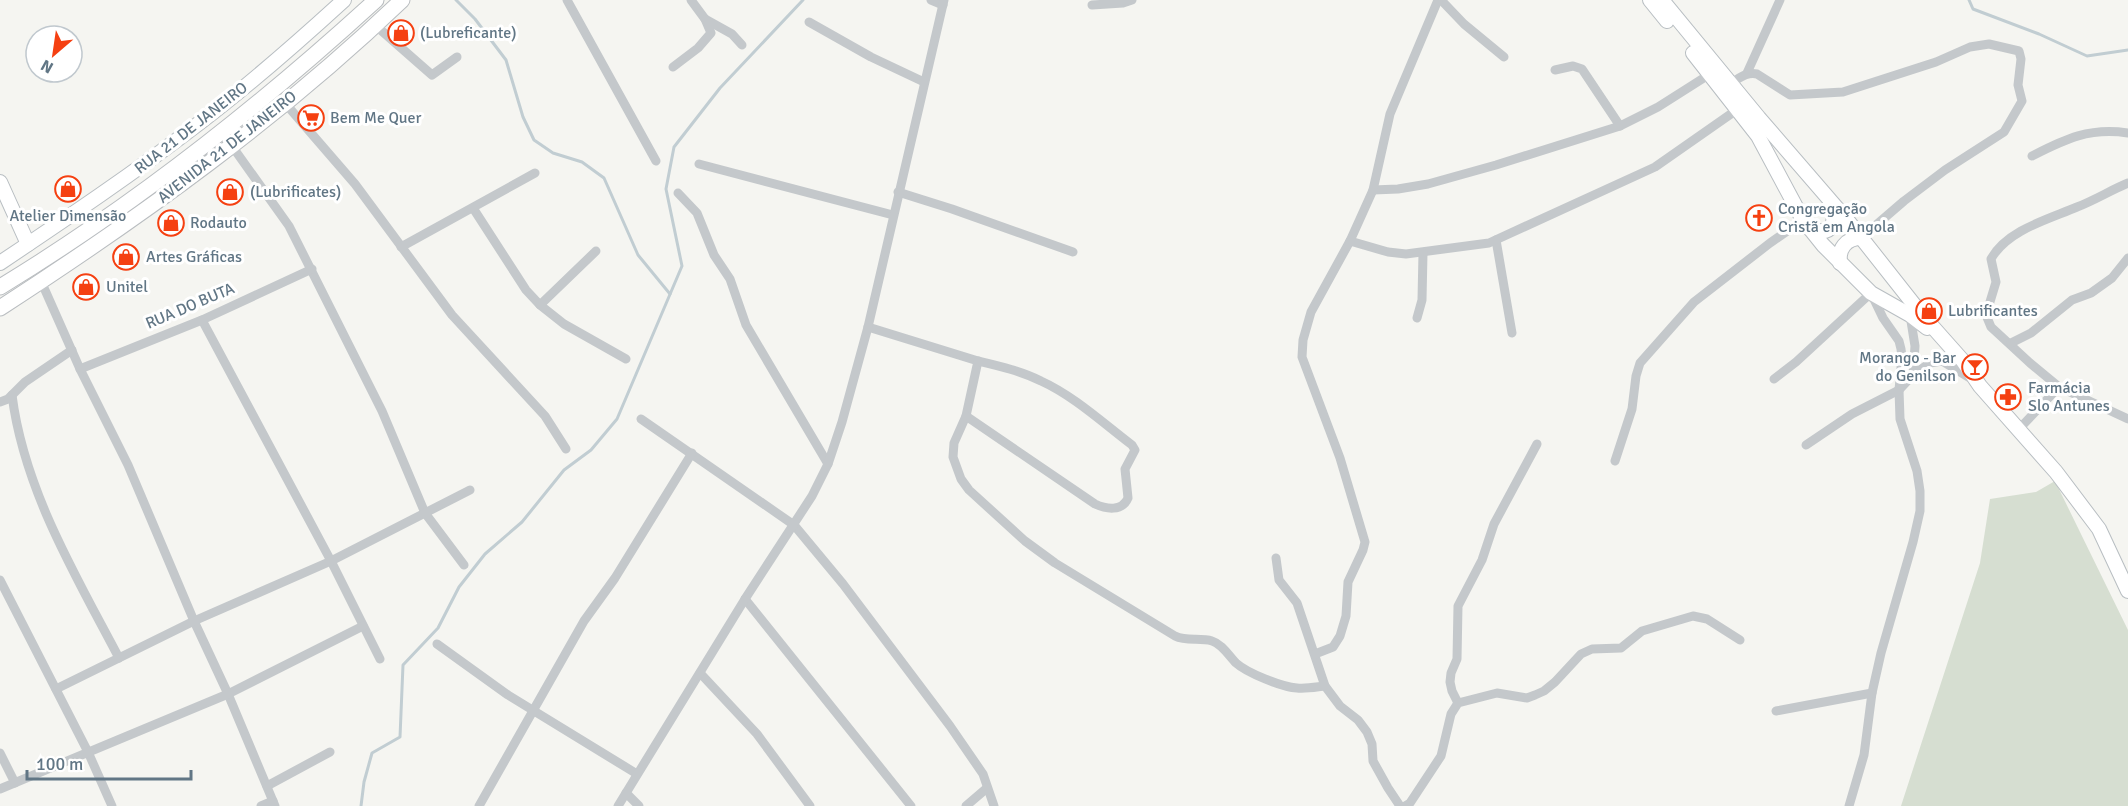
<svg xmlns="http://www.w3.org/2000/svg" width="2128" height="806" font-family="Signika,sans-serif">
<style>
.green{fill:#d6ded1}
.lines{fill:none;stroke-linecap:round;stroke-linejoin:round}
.stream{stroke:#c1cdd2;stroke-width:3}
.secondary-casing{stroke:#b8bec2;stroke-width:16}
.primary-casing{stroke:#b9bdc0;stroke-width:17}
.street{stroke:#c4c8cb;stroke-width:9}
.secondary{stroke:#fff;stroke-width:14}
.primary{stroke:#fff;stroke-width:15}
.labels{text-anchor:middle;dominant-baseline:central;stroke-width:6;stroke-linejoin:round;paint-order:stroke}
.poi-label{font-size:16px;fill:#617685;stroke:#fff;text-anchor:start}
.street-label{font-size:16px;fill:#617685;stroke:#fff}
</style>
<rect width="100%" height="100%" fill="#f5f5f1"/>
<path class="green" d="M2055 481 2128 630V806H1901L1980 563 1990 499 2036 492Z"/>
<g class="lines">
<g class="stream">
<path d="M456 0 475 19 506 60 523 117 534 140 553 153 582 162 604 178 638 255 670 294"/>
<path d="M1969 0 1973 9 2039 34 2087 56 2128 50"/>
<path d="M361 806 364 782 372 753 400 737 403 665 438 628 459 587 485 554 522 522 564 470 591 450 617 419 682 266 666 189 674 147 720 88 803 0"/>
</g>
<g class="secondary-casing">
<g id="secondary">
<path d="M1650 0 1667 21"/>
<path d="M1662 0 1759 118 1848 221 1923 316 1963 361 1980 386 2056 472 2099 529 2128 591"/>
<path d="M1693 53 1758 136 1803 220 1823 245 1871 293 1910 315 1927 328"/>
<path d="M0 182 28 244"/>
<path d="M1810 229C1834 237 1837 222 1830 203"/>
<path d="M0 263C67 218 134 173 198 124 249 85 297 43 344 0"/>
<path d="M1840 263C1838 249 1846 238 1861 238"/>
</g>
</g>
<g class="primary-casing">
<g id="primary">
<path d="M0 287C135 205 259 107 376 0"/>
<path d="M0 308C142 216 280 117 402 0"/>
</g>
</g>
<g class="street">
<path d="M567 0 656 161"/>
<path d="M931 0 943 5"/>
<path d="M1441 0 1464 24 1504 57"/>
<path d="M1092 5 1123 3 1132 0"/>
<path d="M705 19 732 34 742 45"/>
<path d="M809 22 871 57 924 82"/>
<path d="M375 25 432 75 457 57"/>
<path d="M673 67 698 48 711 33 705 19 691 0"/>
<path d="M1555 70 1573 66 1582 69 1620 126"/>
<path d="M1747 73 1780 0"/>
<path d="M1731 83C1740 78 1746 72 1757 74L1790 95 1843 92 1936 62 1970 47 1989 44 2019 51 2021 59 2018 85 2022 101 2004 132 1945 170 1904 201 1861 238"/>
<path d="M285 103 355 184 452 315 545 416 566 449"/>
<path d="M232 146 289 226 382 411 425 513 464 565"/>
<path d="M2032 156C2065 139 2090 127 2128 133"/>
<path d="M699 164 893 215"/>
<path d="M2128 183C2111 190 2095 200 2077 207 2049 219 2007 230 1991 259L1996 282 1986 315 1991 327 2030 363 2059 387 2128 419"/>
<path d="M1373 190 1398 189 1428 184 1496 165 1620 126 1658 107 1710 74"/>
<path d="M898 192 952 209 1073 252"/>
<path d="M678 193 697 213 714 255 730 279 746 325 828 464"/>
<path d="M473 208 526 290 540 305 564 324 626 359"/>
<path d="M1496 240 1512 333"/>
<path d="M1350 241 1388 252 1406 254 1489 243 1655 167 1738 109"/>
<path d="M401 247 535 173"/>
<path d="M41 281 80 369 128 465 194 621 228 694 275 806"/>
<path d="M540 305 596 251"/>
<path d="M1910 315 1915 346 1913 375"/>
<path d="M1417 318 1422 300 1423 253"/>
<path d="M202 320 331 561 380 659"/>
<path d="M868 327 978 361 966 416 954 443 953 457 961 479 969 490 1025 541 1055 563 1175 636C1187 642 1200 637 1212 641 1222 644 1229 656 1236 663 1247 673 1282 687 1297 688 1306 689 1316 687 1325 686"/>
<path d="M2011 343 2031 333 2072 300 2091 293 2112 278 2128 258"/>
<path d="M80 369 202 320 312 269"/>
<path d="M1774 379 1796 362 1871 293 1883 318 1899 341 1901 349 1902 357 1899 390 1900 419 1917 471 1920 491V511L1913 542 1881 653 1872 693 1864 755 1849 806"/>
<path d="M12 395C24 490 76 576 119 658"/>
<path d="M0 402 8 399 25 382 72 350"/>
<path d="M966 416 1095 504C1106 509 1122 512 1128 498L1125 469 1135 450 1132 445C1103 423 1074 396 1041 381 1021 371 999 366 978 361"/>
<path d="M641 419 794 525 843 584 950 726 983 774 994 806"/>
<path d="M2018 430 2059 387"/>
<path d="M1806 445 1852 414 1899 390 1913 375 1930 363 1942 361 1973 380"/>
<path d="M1615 461 1632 409 1636 376 1640 363 1694 302 1770 243 1803 220"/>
<path d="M1276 558 1279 580 1297 603 1325 686 1340 706 1358 720 1367 732 1372 744 1373 761 1388 788 1400 806"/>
<path d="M0 580 88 752 112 806"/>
<path d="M745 599 911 806"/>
<path d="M437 644 508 695 637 774"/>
<path d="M1315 654 1333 647 1340 636 1346 616 1348 582 1363 550 1365 542 1340 458 1302 357 1303 340 1311 312 1350 241 1373 190 1390 114 1438 0"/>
<path d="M700 673 757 734 810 806"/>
<path d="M56 689 194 621 331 561 470 490"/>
<path d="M1458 703 1452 691 1450 682 1451 673 1457 659 1458 606 1482 560 1494 524 1537 444"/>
<path d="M1776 711 1872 693"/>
<path d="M0 753 15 783"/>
<path d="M267 786 330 752"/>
<path d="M0 789 228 694 363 626"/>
<path d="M626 793 639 806"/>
<path d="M261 806 273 801"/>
<path d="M479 806 584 621 615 578 692 453"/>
<path d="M618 806 745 599 812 496 828 464 842 422 868 327 944 0"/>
<path d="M966 806 987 788"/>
<path d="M1405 806 1410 803 1441 756 1451 714 1458 703 1497 693 1527 698 1535 695 1544 691 1555 682 1581 654 1592 649 1621 648 1642 631 1693 616 1707 619 1740 640"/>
</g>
<use href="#secondary" class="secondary"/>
<use href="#primary" class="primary"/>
</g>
<defs>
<g id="shop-ring" transform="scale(1.35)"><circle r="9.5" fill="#fff" stroke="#f54011" stroke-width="1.5"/><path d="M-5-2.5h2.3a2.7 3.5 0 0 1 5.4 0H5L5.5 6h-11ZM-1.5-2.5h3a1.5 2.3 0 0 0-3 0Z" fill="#f54011"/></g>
<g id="supermarket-ring" transform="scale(1.35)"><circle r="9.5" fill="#fff" stroke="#f54011" stroke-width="1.5"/><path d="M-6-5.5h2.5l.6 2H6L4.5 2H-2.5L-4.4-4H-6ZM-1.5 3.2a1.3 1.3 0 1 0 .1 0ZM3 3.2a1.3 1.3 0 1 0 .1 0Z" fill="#f54011"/></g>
<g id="church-ring" transform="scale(1.35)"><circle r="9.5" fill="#fff" stroke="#f54011" stroke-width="1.5"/><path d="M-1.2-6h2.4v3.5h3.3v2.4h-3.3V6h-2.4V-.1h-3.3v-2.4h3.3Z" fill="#f54011"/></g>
<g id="bar-ring" transform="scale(1.35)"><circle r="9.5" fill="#fff" stroke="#f54011" stroke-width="1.5"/><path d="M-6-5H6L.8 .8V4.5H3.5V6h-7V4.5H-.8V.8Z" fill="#f54011"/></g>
<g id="pharmacy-ring" transform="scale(1.35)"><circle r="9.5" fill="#fff" stroke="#f54011" stroke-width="1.5"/><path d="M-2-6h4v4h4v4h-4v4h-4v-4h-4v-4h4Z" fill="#f54011"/></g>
</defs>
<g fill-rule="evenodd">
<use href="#shop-ring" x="401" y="33"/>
<use href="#supermarket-ring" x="311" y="118"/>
<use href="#shop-ring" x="68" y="189"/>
<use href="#shop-ring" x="230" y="192"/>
<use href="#church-ring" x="1759" y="218"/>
<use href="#shop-ring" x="171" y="223"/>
<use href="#shop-ring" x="126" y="257"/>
<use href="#shop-ring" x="86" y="287"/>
<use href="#shop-ring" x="1929" y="311"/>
<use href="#bar-ring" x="1975" y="367"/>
<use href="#pharmacy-ring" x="2008" y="397"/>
</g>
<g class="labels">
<g class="poi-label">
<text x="420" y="33">(Lubreficante)</text>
<text x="330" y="118">Bem Me Quer</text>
<text x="250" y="192">(Lubrificates)</text>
<text x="1778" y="209">Congregação<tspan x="1778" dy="18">Cristã em Angola</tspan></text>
<text x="68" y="216" text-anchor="middle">Atelier Dimensão</text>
<text x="190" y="223">Rodauto</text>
<text x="146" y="257">Artes Gráficas</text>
<text x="106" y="287">Unitel</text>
<text x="1948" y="311">Lubrificantes</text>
<text x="1956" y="358" text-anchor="end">Morango - Bar<tspan x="1956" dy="18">do Genilson</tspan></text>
<text x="2028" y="388">Farmácia<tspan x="2028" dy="18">Slo Antunes</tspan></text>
</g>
<g class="street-label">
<text transform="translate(191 128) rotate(-38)">RUA 21 DE JANEIRO</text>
<text transform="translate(227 147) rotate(-38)">AVENIDA 21 DE JANEIRO</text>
<text transform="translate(190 306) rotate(-23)">RUA DO BUTA</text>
</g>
</g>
<g transform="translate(54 54) rotate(209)"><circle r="28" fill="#ffffff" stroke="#c0c8ce" stroke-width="1.5"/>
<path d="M0-4.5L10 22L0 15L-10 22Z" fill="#f54011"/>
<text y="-9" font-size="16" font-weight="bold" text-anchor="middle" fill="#617685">N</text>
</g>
<path d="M27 770v9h164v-9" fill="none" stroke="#617685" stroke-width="3"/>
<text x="36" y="770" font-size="18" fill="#617685" stroke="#ffffff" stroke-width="4.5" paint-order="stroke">100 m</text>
</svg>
